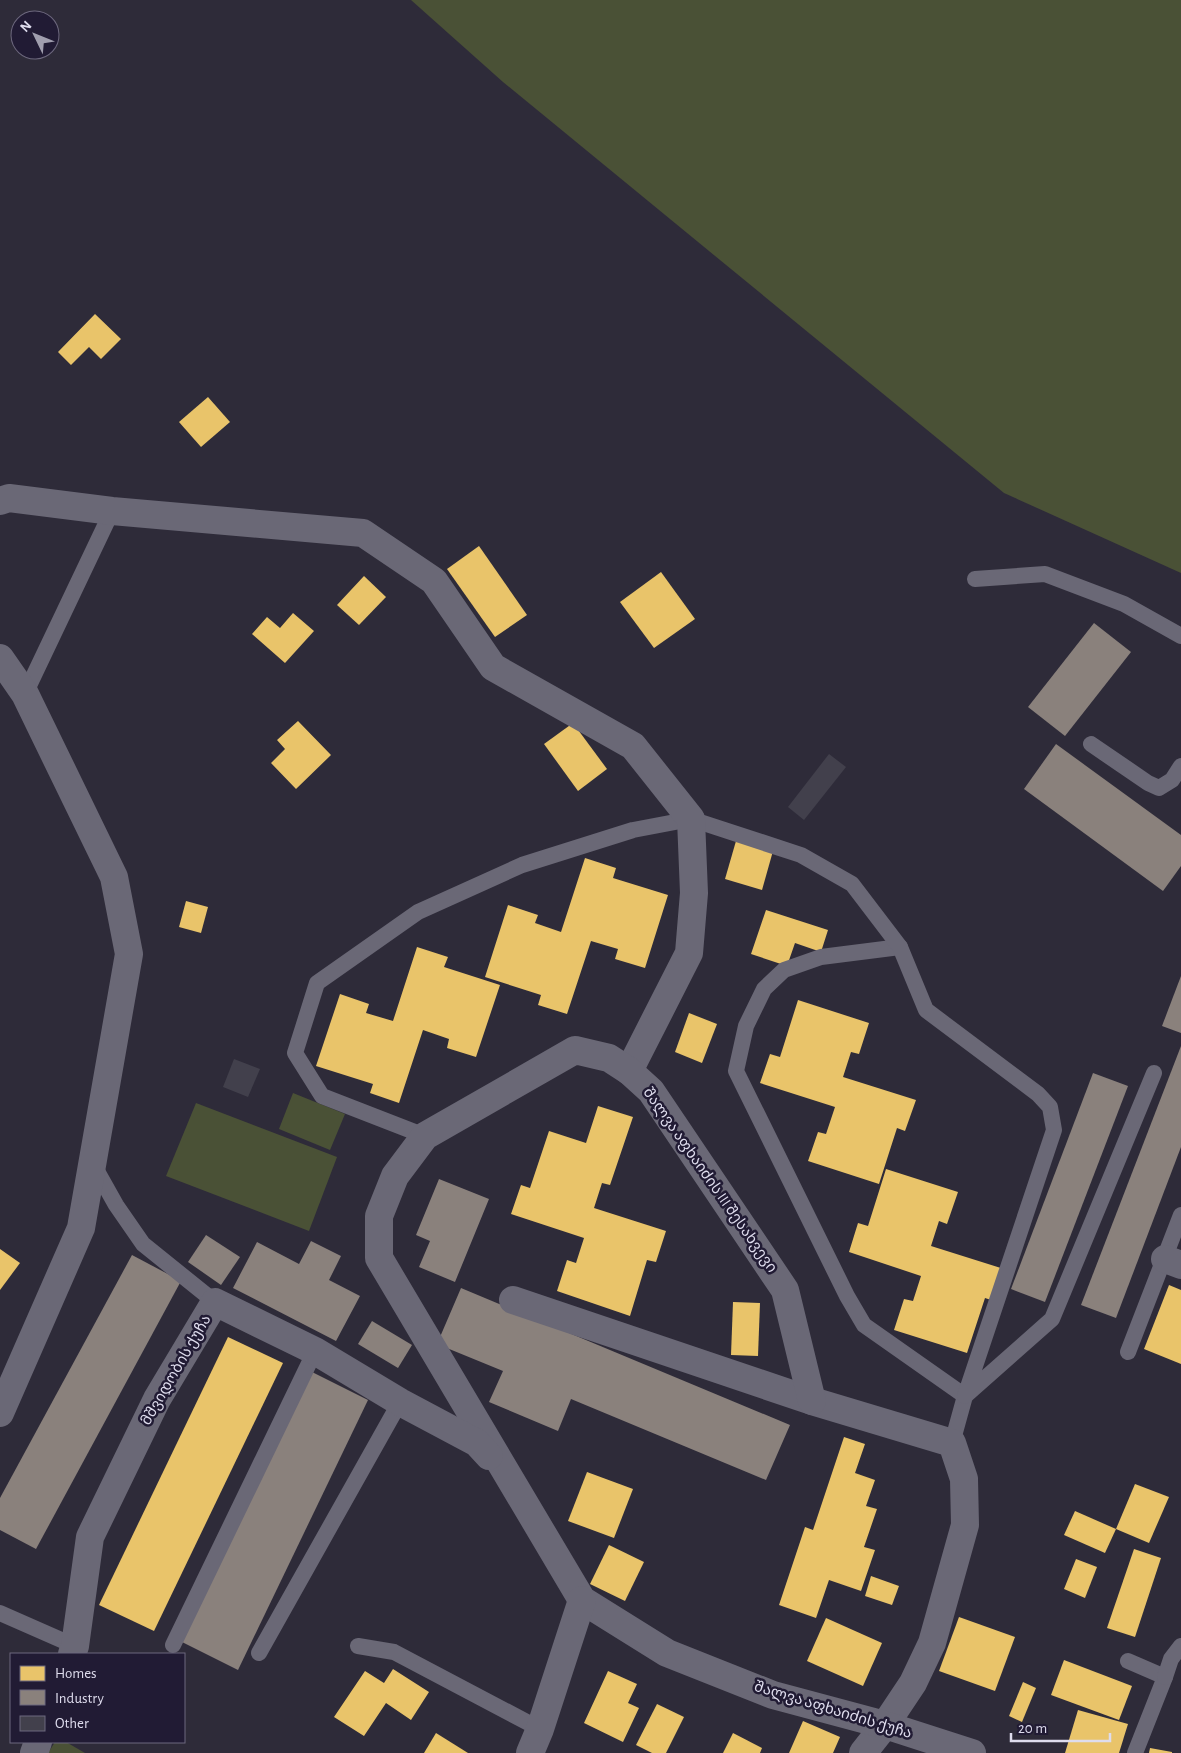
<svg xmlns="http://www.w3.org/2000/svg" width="1181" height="1753" font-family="'Alegreya Sans','Noto Sans Georgian',sans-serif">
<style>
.green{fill:#4a5136}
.homes{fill:#e9c46a}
.industry{fill:#8a817c}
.building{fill:#42404c}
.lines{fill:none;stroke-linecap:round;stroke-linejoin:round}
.service{stroke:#6a6876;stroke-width:16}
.minor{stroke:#6a6876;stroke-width:28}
.labels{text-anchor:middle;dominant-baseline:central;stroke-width:5;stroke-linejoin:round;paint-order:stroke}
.street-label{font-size:15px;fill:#dedced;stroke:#211b34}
</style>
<rect width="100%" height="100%" fill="#2e2b39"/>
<g class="green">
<path d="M411 0H1181V573L1004 493 503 82Z"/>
<path d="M293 1093 345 1114 330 1150 279 1129Z"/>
<path d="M196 1103 337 1157 309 1231 166 1176Z"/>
<path d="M55 1742H66L85 1753H48Z"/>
</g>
<g class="homes">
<path d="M95 314 121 339 101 359 89 347 71 365 58 352Z"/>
<path d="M208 397 230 422 201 447 179 422Z"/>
<path d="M479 546 527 615 495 637 447 569Z"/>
<path d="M661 572 695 619 654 648 620 602Z"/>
<path d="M364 576 386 597 359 625 337 605Z"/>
<path d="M293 613 314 631 285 663 252 634 267 617 280 628Z"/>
<path d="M298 721 331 755 296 789 271 763 285 749 277 740Z"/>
<path d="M573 723 607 769 578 791 544 744Z"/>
<path d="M736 841 773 851 762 890 725 879Z"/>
<path d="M585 858 616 868 613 878 668 895 645 968 615 959 618 949 591 941 567 1014 538 1005 541 995 485 977 508 905 538 915 535 923 561 932Z"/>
<path d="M186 901 208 907 201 933 179 927Z"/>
<path d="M766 910 828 930 821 952 795 943 787 966 751 954Z"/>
<path d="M417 947 448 957 444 967 500 985 476 1057 447 1048 449 1039 423 1030 399 1103 370 1093 373 1084 316 1066 340 994 369 1004 366 1013 393 1021Z"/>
<path d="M798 1000 869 1023 859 1054 851 1052 843 1077 916 1100 905 1131 897 1128 879 1184 808 1161 818 1132 826 1134 835 1107 760 1083 770 1054 780 1057Z"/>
<path d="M689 1013 717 1024 702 1063 675 1052Z"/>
<path d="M598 1106 633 1117 610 1185 602 1183 594 1208 666 1231 656 1262 647 1260 630 1316 557 1291 567 1260 576 1263 584 1238 511 1214 521 1185 530 1188 549 1131 586 1143Z"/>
<path d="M886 1169 958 1192 947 1224 939 1221 931 1246 1004 1269 994 1301 985 1298 967 1353 894 1330 904 1299 913 1301 921 1276 849 1252 858 1223 868 1226Z"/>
<path d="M0 1249 20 1263 0 1290Z"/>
<path d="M1169 1285 1181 1290V1364L1144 1349Z"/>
<path d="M733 1302 760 1303 758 1356 731 1355Z"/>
<path d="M228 1337 283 1363 154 1631 99 1605Z"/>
<path d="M844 1437 865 1444 855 1473 875 1480 866 1506 877 1509 864 1547 875 1550 861 1591 829 1580 816 1618 779 1605 805 1527 813 1530Z"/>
<path d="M587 1472 633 1489 614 1538 568 1521Z"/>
<path d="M1135 1484 1169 1497 1149 1543 1116 1529Z"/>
<path d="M1075 1511 1116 1529 1105 1553 1064 1535Z"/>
<path d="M609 1545 644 1562 625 1601 590 1584Z"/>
<path d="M1134 1549 1161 1558 1135 1637 1107 1628Z"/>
<path d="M1076 1559 1097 1567 1085 1598 1064 1589Z"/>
<path d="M871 1576 899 1586 892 1605 865 1596Z"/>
<path d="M959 1617 1015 1637 995 1691 939 1671Z"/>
<path d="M826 1618 882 1643 863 1686 807 1661Z"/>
<path d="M1064 1660 1132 1686 1119 1720 1051 1695Z"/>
<path d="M393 1669 429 1692 411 1720 386 1703 364 1736 334 1717 365 1671 384 1683Z"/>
<path d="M608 1671 637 1684 628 1703 639 1708 623 1742 584 1723Z"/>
<path d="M1023 1682 1036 1688 1022 1722 1009 1716Z"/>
<path d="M657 1704 684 1717 666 1753H652L636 1745Z"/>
<path d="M1078 1710 1128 1724 1119 1753H1065Z"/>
<path d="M803 1721 840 1737 833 1753H789Z"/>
<path d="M436 1733 468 1753H424Z"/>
<path d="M733 1733 762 1748 760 1753H723Z"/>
<path d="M1150 1748 1172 1752V1753H1149Z"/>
</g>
<g class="industry">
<path d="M1094 623 1131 652 1065 736 1028 707Z"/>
<path d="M1056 744 1181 835V866L1163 891 1024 789Z"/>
<path d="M1181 976V1033L1162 1026Z"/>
<path d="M1181 1046V1147L1116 1318 1081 1305Z"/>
<path d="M1093 1073 1128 1086 1045 1302 1011 1289Z"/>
<path d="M439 1179 489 1199 455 1282 419 1267 430 1241 416 1235Z"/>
<path d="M206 1235 240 1257 221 1285 188 1262Z"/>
<path d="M311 1241 341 1256 329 1280 360 1296 336 1341 233 1288 257 1242 299 1264Z"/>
<path d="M132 1255 181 1281 36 1549 0 1530V1498Z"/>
<path d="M461 1288 790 1425 766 1480 571 1399 558 1431 489 1402 503 1371 437 1344Z"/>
<path d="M372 1321 412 1345 398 1368 358 1344Z"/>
<path d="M312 1372 368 1400 238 1670 182 1642Z"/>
</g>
<g class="building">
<path d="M829 754 846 767 804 820 788 807Z"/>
<path d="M234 1059 260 1069 248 1097 223 1087Z"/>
</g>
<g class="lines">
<g class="service">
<path d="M975 579 1045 574 1124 604 1181 636"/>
<path d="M25 694 112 511"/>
<path d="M1091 744 1148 783 1159 788 1172 780 1181 766"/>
<path d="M900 947 821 957 784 970 764 989 746 1026 736 1071 847 1296 864 1325 965 1396 952 1443"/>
<path d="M425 1136 322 1096 295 1053 317 983 418 912 522 865 633 830 691 819 801 855 852 884 900 947 926 1010 1038 1094 1050 1107 1054 1130 965 1396 1052 1319 1154 1073"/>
<path d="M93 1164 116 1205 143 1244 215 1302"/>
<path d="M1128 1352 1181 1215"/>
<path d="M0 1613 75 1646"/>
<path d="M173 1645 315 1351"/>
<path d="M358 1646 394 1652 540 1729"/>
<path d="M259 1653 400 1402"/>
<path d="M1128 1661 1165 1677 1135 1753"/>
<path d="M1165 1677 1171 1659 1181 1646"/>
</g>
<g class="minor">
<path d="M0 501 9 498 112 511 363 533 434 581 493 667 633 746 691 819 694 893 689 953 629 1071"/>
<path d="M0 658 25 694 114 877 129 954 81 1228 0 1413"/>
<path d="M1165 1259 1181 1265"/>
<path d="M513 1300 812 1401 952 1443 964 1479 965 1525 932 1643 913 1683 885 1725 863 1753"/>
<path d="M812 1401 785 1290 651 1091 629 1071 609 1058 575 1050 425 1136 395 1176 379 1216V1258L582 1600 667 1653 773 1695 885 1725 972 1753"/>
<path d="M72 1654 75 1646 90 1537 157 1399 215 1302 315 1351 400 1402 477 1443 489 1456"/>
<path d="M34 1753 38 1742"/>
<path d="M530 1753 540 1729 582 1600"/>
</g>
</g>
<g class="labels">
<g class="street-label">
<text transform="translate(710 1180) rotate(55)">შალვა აფხაიძის III შესახვევი</text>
<text transform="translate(176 1370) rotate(-60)">მშვიდობის ქუჩა</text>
<text transform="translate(833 1710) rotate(17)">შალვა აფხაიძის ქუჩა</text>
</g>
</g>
<rect x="10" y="1653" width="175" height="90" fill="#211b34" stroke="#6d687e"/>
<rect x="20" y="1666" width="25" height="15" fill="#e9c46a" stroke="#6d687e"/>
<text x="55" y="1678" font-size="15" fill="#dedced">Homes</text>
<rect x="20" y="1690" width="25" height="15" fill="#8a817c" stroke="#6d687e"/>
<text x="55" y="1703" font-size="15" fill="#dedced">Industry</text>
<rect x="20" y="1716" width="25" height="15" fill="#42404c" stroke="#6d687e"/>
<text x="55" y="1728" font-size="15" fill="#dedced">Other</text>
<g transform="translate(35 35) rotate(313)"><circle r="24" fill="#211b34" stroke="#6d687e"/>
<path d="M0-4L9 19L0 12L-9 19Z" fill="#a09eae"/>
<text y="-8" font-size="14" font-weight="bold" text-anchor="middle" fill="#dedced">N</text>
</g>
<path d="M1011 1733v8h99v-8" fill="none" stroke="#dedced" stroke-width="2.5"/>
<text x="1018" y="1733" font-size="15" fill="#dedced" stroke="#211b34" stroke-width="4" paint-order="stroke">20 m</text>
</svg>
